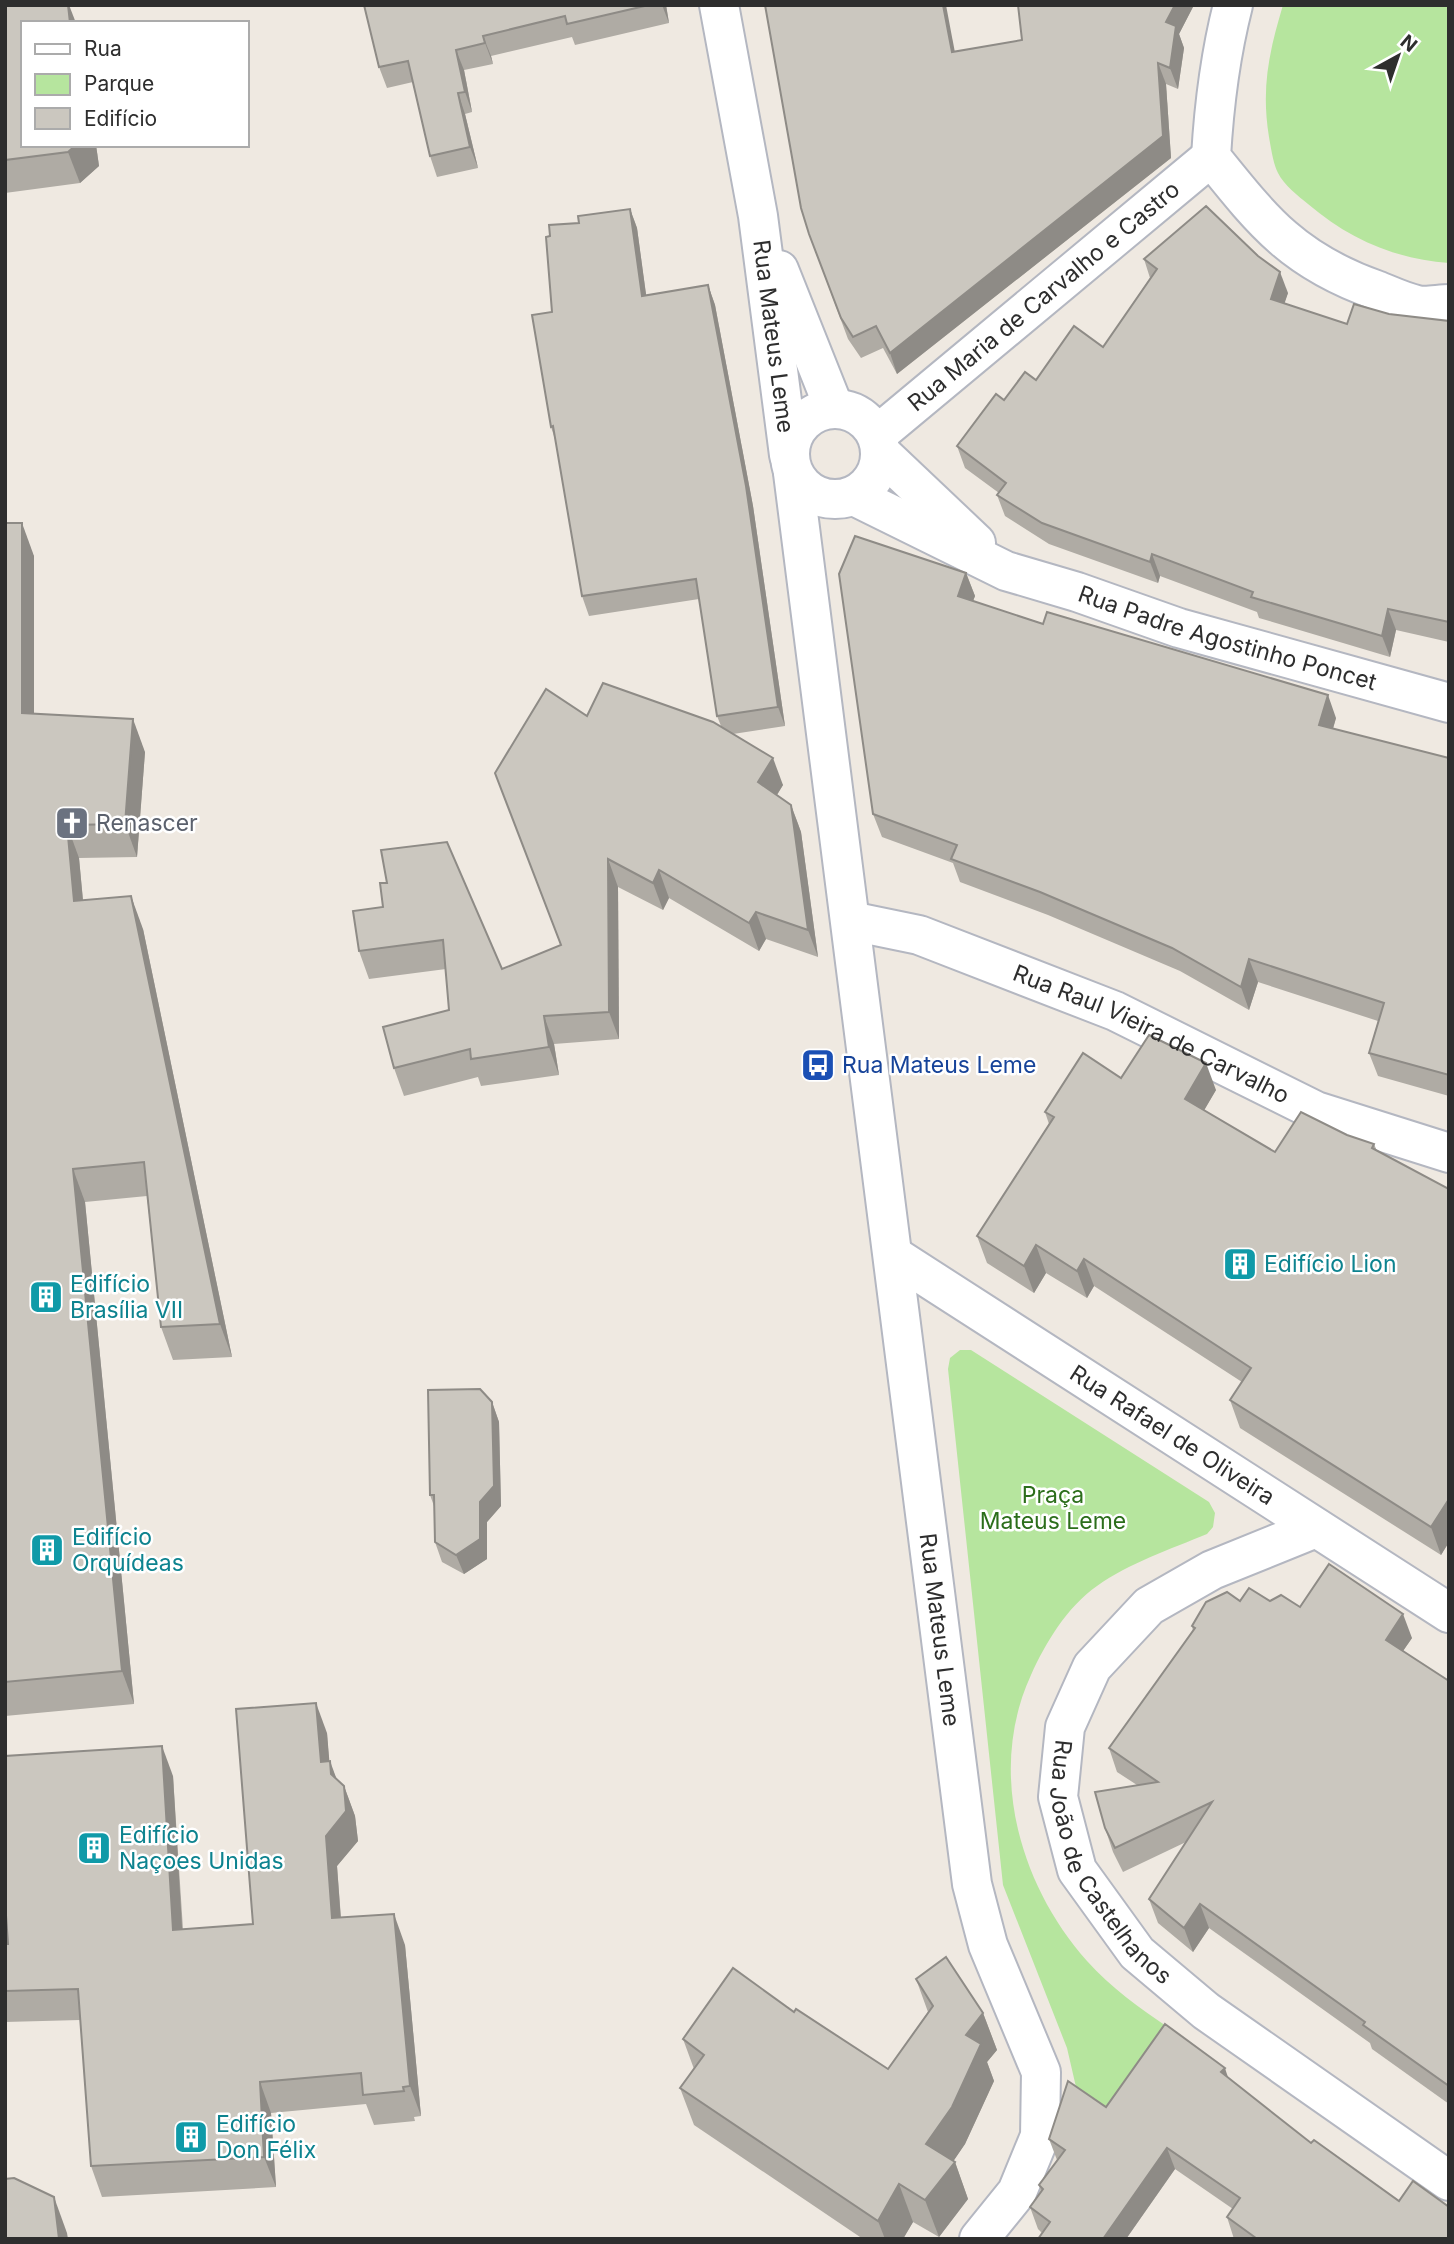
<svg xmlns="http://www.w3.org/2000/svg" width="1454" height="2244" font-family="Inter,sans-serif">
<style>
.green{fill:#b6e59e}
.lines{fill:none;stroke-linecap:round;stroke-linejoin:round}
.minor-casing{stroke:#b4b7c1;stroke-width:42}
.minor{stroke:#fff;stroke-width:38}
.wall{fill:#afaba4}
.shaded-wall{fill:#8e8b86}
.building{fill:#cbc7bf;stroke:#8e8b86;stroke-width:2}
.labels{text-anchor:middle;dominant-baseline:central;stroke-width:5;stroke-linejoin:round;paint-order:stroke}
.street-label{font-size:23px;fill:#2e2e2e;stroke:#fff}
.worship-label{font-size:23px;fill:#5b616d;stroke:#fff;text-anchor:start}
.transit-label{font-size:23px;fill:#164399;stroke:#fff;text-anchor:start}
.culture-label{font-size:23px;fill:#0d838f;stroke:#fff;text-anchor:start}
.park-label{font-size:23px;fill:#2c6e1b;stroke:#fff}
</style>
<rect width="100%" height="100%" fill="#efe9e1"/>
<g class="green">
<path d="M1283 5H1449V263C1395 259 1349 239 1308 204 1298 196 1284 185 1278 173 1273 163 1271 148 1269 137 1261 88 1269 52 1283 5Z"/>
<path d="M960 1350H971L1209 1502 1215 1513 1213 1527 1207 1534C1171 1549 1129 1563 1097 1586 1067 1607 1046 1642 1031 1675 987 1770 1019 1885 1087 1961 1111 1988 1140 2008 1169 2028L1107 2111 1076 2087 1067 2048 1003 1885 948 1369 950 1358Z"/>
</g>
<g class="lines">
<g class="minor-casing">
<g id="minor">
<path id="s1" d="M719 5 758 216 789 455"/>
<path d="M1233 5C1220 56 1214 105 1211 157 1264 223 1294 261 1376 290 1389 295 1403 302 1417 305 1426 307 1439 304 1449 304"/>
<path d="M779 270 834 408"/>
<circle cx="835" cy="454" r="45"/>
<path id="s2" d="M877 435 1211 157"/>
<path d="M881 453 976 543"/>
<path id="s3" d="M793 473 972 1884 988 1945 1041 2072 1040 2136 1017 2192 979 2239"/>
<path id="s4" d="M854 496 1006 571 1077 592 1179 628 1449 703"/>
<path id="s5" d="M851 921 919 935 1115 1011 1316 1111 1449 1153"/>
<path id="s6" d="M894 1256 1449 1613"/>
<path id="s7" d="M1316 1528 1212 1570 1149 1606 1092 1667 1065 1727 1058 1797 1077 1870 1137 1953 1206 2011 1449 2181"/>
</g>
</g>
<use href="#minor" class="minor"/>
</g>
<g class="wall">
<path d="M5 5 23 145H96L99 166 80 183 5 193Z"/>
<path d="M364 5H666L669 23 575 45 572 37 491 56 493 64 464 70 472 112 465 114 478 168 437 177 430 156 413 82 387 88 379 67Z"/>
<path d="M1018 5H1194L1179 34 1184 48 1178 89 1166 84 1171 158 897 374 883 348 861 358 848 339 809 234 955 52 1022 40Z"/>
<path d="M630 209 637 228 646 295 708 285 715 305 753 506 785 726 733 734 783 785 777 795 791 805 801 832 818 957 766 939 759 951 669 898 663 910 618 887 619 1039 554 1044 559 1075 481 1086 478 1077 404 1096 394 1068 449 1010 446 969 369 979 359 951 383 907 502 969 561 946 495 773 587 716 721 726 717 716 699 599 589 616 582 596 556 442 551 427 552 312 550 236 579 223Z"/>
<path d="M1144 259 1288 293 1284 303 1347 324 1389 314 1449 321V642L1396 630 1390 657 1259 618 1257 612 1160 576 1158 583 1049 544 1005 516 997 495 999 493 965 468 957 446 1004 400 1036 380 1103 347 1150 278Z"/>
<path d="M5 523 34 556V713L145 752 137 857 79 858 83 900 143 929 232 1357 173 1360 161 1327 147 1196 85 1202 134 1704 5 1716Z"/>
<path d="M966 573 975 596 973 601 1336 718 1333 729 1449 758V1096L1378 1076 1369 1053 1378 1021 1258 982 1249 1010 1180 971 1048 915 960 882 953 863 882 837 873 814Z"/>
<path d="M1121 1078 1216 1090 1204 1110 1275 1152 1347 1135 1374 1144 1377 1151 1449 1189V1542L1441 1555 1240 1428 1230 1400 1242 1382 1094 1286 1087 1298 1046 1273 1034 1293 987 1263 977 1236 1049 1124 1045 1112Z"/>
<path d="M492 1402 499 1422 501 1506 487 1522V1559L464 1574 442 1562 435 1542 434 1506 430 1495Z"/>
<path d="M1240 1601H1270L1300 1607 1412 1638 1403 1651 1449 1681V2104L1372 2049 1370 2043 1209 1928 1193 1952 1158 1923 1149 1899 1186 1842 1123 1872 1113 1852 1105 1828 1137 1785 1117 1772 1109 1748 1193 1631 1192 1626Z"/>
<path d="M327 1733 329 1761 336 1778 344 1786 355 1816 358 1841 337 1866 341 1918 405 1945 421 2116 414 2117 415 2121 374 2125 366 2104 271 2113 276 2187 102 2197 91 2166 80 2020 5 2022V1944H8L173 1776 183 1929 253 1924Z"/>
<path d="M916 1979 983 2013 997 2050 987 2062 994 2081 965 2144 953 2161 955 2162 968 2199 939 2237 913 2222 903 2239H863L694 2125 680 2088 694 2069 683 2039 794 2012 888 2069 928 2012Z"/>
<path d="M1228 2078 1311 2143 1449 2239H1234L1227 2217 1233 2209 1175 2169 1126 2239H1038L1042 2233 1038 2229 1030 2207 1041 2192 1039 2185 1057 2160 1049 2139 1106 2107Z"/>
</g>
<g class="shaded-wall">
<path d="M68 5H69L76 23H70Z"/>
<path d="M662 5H666L669 23Z"/>
<path d="M943 5H946L959 74 952 52Z"/>
<path d="M1175 5H1194L1179 34 1184 48 1178 89 1170 68 1166 22Z"/>
<path d="M483 36 491 56 493 64 485 43Z"/>
<path d="M456 50 464 70 472 112 465 92Z"/>
<path d="M1158 63 1166 84 1171 158 897 374 890 353Z"/>
<path d="M458 93 465 114 478 168 470 147Z"/>
<path d="M76 145H96L99 166 80 183 68 152Z"/>
<path d="M630 209 637 228 649 316 642 296Z"/>
<path d="M1280 272 1288 293 1279 320 1271 299Z"/>
<path d="M708 285 715 305 753 506 785 726 778 707Z"/>
<path d="M22 523 34 556V746L22 713Z"/>
<path d="M1152 554 1160 576 1158 583 1150 562Z"/>
<path d="M966 573 975 596 966 619 958 596Z"/>
<path d="M1388 609 1396 630 1390 657 1382 636Z"/>
<path d="M1328 695 1336 718 1327 748 1319 725Z"/>
<path d="M133 719 145 752 137 857 125 824Z"/>
<path d="M773 758 783 785 768 809 758 782Z"/>
<path d="M791 805 801 832 818 957 808 930Z"/>
<path d="M67 825 79 858 86 934 74 901Z"/>
<path d="M608 859 618 887 619 1039 609 1012Z"/>
<path d="M659 870 669 898 663 910 653 883Z"/>
<path d="M131 896 143 929 232 1357 220 1324Z"/>
<path d="M756 912 766 939 759 951 749 923Z"/>
<path d="M1249 959 1258 982 1249 1010 1241 987Z"/>
<path d="M544 1016 554 1044 559 1075 549 1047Z"/>
<path d="M1206 1063 1216 1090 1195 1126 1185 1099Z"/>
<path d="M73 1169 85 1202 134 1704 122 1671Z"/>
<path d="M1036 1245 1046 1273 1034 1293 1024 1266Z"/>
<path d="M1084 1259 1094 1286 1087 1298 1077 1271Z"/>
<path d="M492 1402 499 1422 501 1506 487 1522V1559L464 1574 456 1555 480 1502Z"/>
<path d="M1449 1499V1542L1441 1555 1431 1527Z"/>
<path d="M1403 1614 1412 1638 1394 1664 1386 1640Z"/>
<path d="M316 1703 327 1733 332 1792 321 1762Z"/>
<path d="M162 1746 173 1776 184 1960 173 1930Z"/>
<path d="M330 1761 341 1791 331 1774Z"/>
<path d="M344 1786 355 1816 358 1841 337 1866 343 1949 332 1918 326 1836Z"/>
<path d="M1200 1904 1209 1928 1193 1952 1184 1928Z"/>
<path d="M394 1914 405 1945 421 2116 410 2086Z"/>
<path d="M983 2013 997 2050 987 2062 994 2081 965 2144 940 2181 926 2144 966 2035Z"/>
<path d="M1225 2068 1232 2090 1221 2072Z"/>
<path d="M260 2082 271 2113 276 2187 264 2157Z"/>
<path d="M1167 2148 1175 2169 1126 2239H1103Z"/>
<path d="M955 2162 968 2199 939 2237 925 2200Z"/>
<path d="M899 2184 913 2222 903 2239H885L878 2221Z"/>
<path d="M54 2197 67 2233 68 2239H59Z"/>
</g>
<g class="building">
<path d="M5 5H68L70 23H23V145H76L68 152 5 160Z"/>
<path d="M364 5H649L567 24 565 16 483 36 485 43 456 50 465 92 458 93 470 147 430 156 408 61 379 67Z"/>
<path d="M765 5H943L952 52 1022 40 1018 5H1175L1166 22 1176 26 1170 68 1158 63 1163 136 890 353 876 326 853 337 841 318 809 234 801 208Z"/>
<path d="M1206 206 1258 256 1280 272 1271 299 1347 324 1354 304 1389 314 1449 321V622L1388 609 1382 636 1251 597 1253 592 1152 554 1150 562 1042 523 997 495 1006 483 957 446 996 394 1004 400 1025 372 1036 380 1074 326 1103 347 1157 269 1144 259Z"/>
<path d="M630 209 642 296 708 285 746 486 778 707 717 716 696 579 582 596 553 426 551 427 532 315 552 312 546 237 550 236 549 225 579 223 578 216Z"/>
<path d="M5 523H22V713L133 719 125 824 67 825 74 901 131 896 220 1324 161 1327 144 1162 73 1169 122 1671 5 1682Z"/>
<path d="M855 536 966 573 958 596 1043 624 1047 612 1328 695 1319 725 1449 758V1075L1369 1053 1384 1003 1249 959 1241 987 1172 948 1040 892 951 859 957 845 873 814 839 574Z"/>
<path d="M603 683 713 722 773 758 758 782 791 805 808 930 756 912 749 923 659 870 653 883 608 859 609 1012 544 1016 549 1047 471 1059 470 1049 394 1068 383 1027 449 1010 443 940 359 951 353 911 383 907 380 883H387L381 850 447 842 502 969 561 945 495 773 546 689 587 716Z"/>
<path d="M1149 1035 1206 1063 1185 1099 1275 1152 1301 1112 1347 1135 1374 1144 1372 1148 1449 1189V1499L1431 1527 1230 1400 1251 1368 1084 1259 1077 1271 1036 1245 1024 1266 977 1236 1054 1117 1045 1112 1083 1053 1121 1078Z"/>
<path d="M480 1389 492 1402 494 1486 480 1502V1539L456 1555 435 1542 434 1495H430L428 1390Z"/>
<path d="M1329 1564 1403 1614 1386 1640 1449 1681V2086L1363 2025 1365 2022 1200 1904 1184 1928 1149 1899 1212 1802 1115 1848 1105 1828 1095 1792 1158 1782 1109 1748 1195 1628 1192 1626 1206 1602 1227 1592 1240 1601 1249 1588 1270 1601 1281 1595 1300 1607Z"/>
<path d="M316 1703 321 1762 330 1761 331 1774 344 1786 346 1811 326 1836 332 1918 394 1914 410 2086 403 2087 404 2091 363 2095 361 2073 260 2082 264 2157 91 2166 78 1989 5 1991V1944H8L5 1901V1756L162 1746 173 1930 253 1924 236 1709Z"/>
<path d="M946 1957 983 2013 966 2035 981 2044 952 2107 926 2144 955 2162 925 2200 899 2184 878 2221 680 2088 704 2055 683 2039 733 1968 794 2012 796 2009 888 2069 933 2006 916 1979Z"/>
<path d="M1165 2024 1225 2068 1221 2072 1311 2143 1314 2140 1399 2201 1413 2181 1449 2207V2239H1255L1256 2238 1227 2217 1240 2198 1167 2148 1103 2239H1038L1050 2222 1030 2207 1043 2189 1039 2185 1065 2150 1049 2139 1068 2081 1106 2107Z"/>
<path d="M14 2178 54 2197 59 2239H5V2179Z"/>
</g>
<defs>
<g id="church-square" transform="scale(1.75)"><rect x="-9" y="-9" width="18" height="18" rx="4" fill="#6b7280" stroke="#fff"/><path d="M-1.2-6h2.4v3.5h3.3v2.4h-3.3V6h-2.4V-.1h-3.3v-2.4h3.3Z" fill="#fff"/></g>
<g id="bus-square" transform="scale(1.75)"><rect x="-9" y="-9" width="18" height="18" rx="4" fill="#1a4fb4" stroke="#fff"/><path d="M-5-6H5V4H4V6H2V4H-2V6H-4V4H-5ZM-3.5-4V0h7V-4ZM-3.5 1.2v1.5H-2V1.2ZM2 1.2v1.5H3.5V1.2Z" fill="#fff"/></g>
<g id="building-square" transform="scale(1.75)"><rect x="-9" y="-9" width="18" height="18" rx="4" fill="#0f9aa8" stroke="#fff"/><path d="M-4-6H4V6H1V3H-1V6H-4ZM-2.5-4.3h1.7v1.8h-1.7ZM.8-4.3h1.7v1.8H.8ZM-2.5-1h1.7V.8h-1.7ZM.8-1h1.7V.8H.8Z" fill="#fff"/></g>
</defs>
<g fill-rule="evenodd">
<use href="#church-square" x="72" y="823"/>
<use href="#bus-square" x="818" y="1065"/>
<use href="#building-square" x="1240" y="1264"/>
<use href="#building-square" x="46" y="1297"/>
<use href="#building-square" x="47" y="1550"/>
<use href="#building-square" x="94" y="1848"/>
<use href="#building-square" x="191" y="2137"/>
</g>
<g class="labels">
<g class="street-label">
<text stroke="none"><textPath href="#s2" startOffset="217">Rua Maria de Carvalho e Castro</textPath></text>
<text stroke="none"><textPath href="#s1" startOffset="336">Rua Mateus Leme</textPath></text>
<text stroke="none"><textPath href="#s4" startOffset="401">Rua Padre Agostinho Poncet</textPath></text>
<text stroke="none"><textPath href="#s5" startOffset="322">Rua Raul Vieira de Carvalho</textPath></text>
<text stroke="none"><textPath href="#s6" startOffset="331">Rua Rafael de Oliveira</textPath></text>
<text stroke="none"><textPath href="#s3" startOffset="1166">Rua Mateus Leme</textPath></text>
<text stroke="none"><textPath href="#s7" startOffset="485">Rua João de Castelhanos</textPath></text>
</g>
<g class="worship-label">
<text x="96" y="823">Renascer</text>
</g>
<g class="transit-label">
<text x="842" y="1065">Rua Mateus Leme</text>
</g>
<g class="culture-label">
<text x="1264" y="1264">Edifício Lion</text>
<text x="70" y="1284">Edifício<tspan x="70" dy="26">Brasília VII</tspan></text>
<text x="72" y="1537">Edifício<tspan x="72" dy="26">Orquídeas</tspan></text>
<text x="119" y="1835">Edifício<tspan x="119" dy="26">Naçoes Unidas</tspan></text>
<text x="216" y="2124">Edifício<tspan x="216" dy="26">Don Félix</tspan></text>
</g>
<g class="park-label">
<text x="1053" y="1495">Praça<tspan x="1053" dy="26">Mateus Leme</tspan></text>
</g>
</g>
<rect width="1454" height="2244" fill="none" stroke="#2e2e2e" stroke-width="14"/>
<rect x="21" y="21" width="228" height="126" fill="#ffffff" stroke="#ababab" stroke-width="2"/>
<rect x="35" y="44" width="35" height="10" fill="#ffffff" stroke="#ababab" stroke-width="2"/>
<text x="84" y="56" font-size="21" fill="#2e2e2e">Rua</text>
<rect x="35" y="74" width="35" height="21" fill="#b6e59e" stroke="#ababab" stroke-width="2"/>
<text x="84" y="91" font-size="21" fill="#2e2e2e">Parque</text>
<rect x="35" y="108" width="35" height="21" fill="#cbc7bf" stroke="#ababab" stroke-width="2"/>
<text x="84" y="126" font-size="21" fill="#2e2e2e">Edifício</text>
<g transform="translate(1398 56) rotate(40)" stroke="#ffffff" stroke-width="5" paint-order="stroke">
<path d="M0-5L12 26L0 18L-12 26Z" fill="#2e2e2e"/>
<text y="-10" font-size="19" font-weight="bold" text-anchor="middle" fill="#2e2e2e">N</text>
</g>
</svg>
